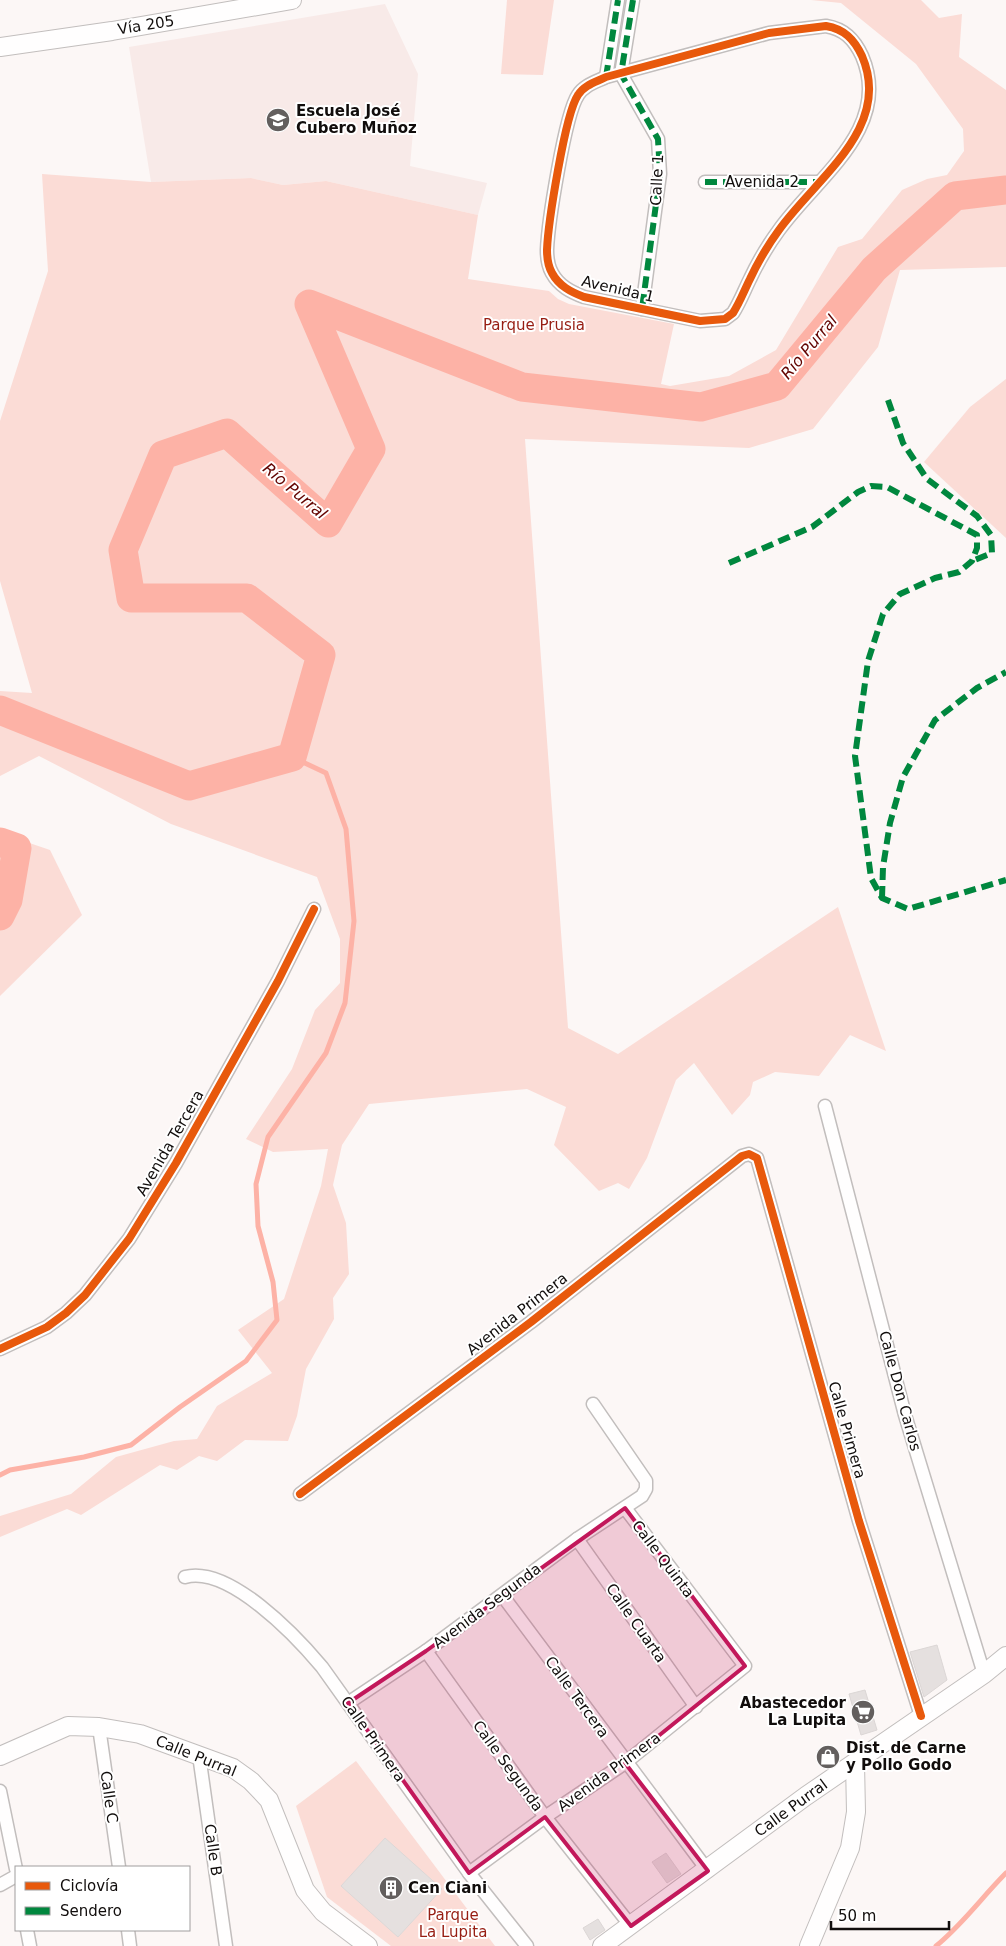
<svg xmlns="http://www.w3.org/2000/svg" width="1006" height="1946" font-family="'DejaVu Sans',sans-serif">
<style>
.built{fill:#f8eae8}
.green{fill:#fbdcd6;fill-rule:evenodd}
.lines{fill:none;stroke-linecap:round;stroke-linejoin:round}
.stream{stroke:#fdb2a6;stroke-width:5}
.river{stroke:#fdb2a6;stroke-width:29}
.building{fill:#e5e0df;stroke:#dcd7d6}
.street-casing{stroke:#c2bebd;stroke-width:15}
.secondary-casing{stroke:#c2bebd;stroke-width:20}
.street{stroke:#fffefe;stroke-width:12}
.secondary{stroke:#fffefe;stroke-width:18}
.quiet{stroke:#00873e;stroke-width:6;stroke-dasharray:12 6;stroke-linecap:butt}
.cycleway-casing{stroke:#fff;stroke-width:11}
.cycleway{stroke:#e8590c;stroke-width:8}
.marked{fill:#c2185b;fill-opacity:0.2;stroke:#c2185b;stroke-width:4;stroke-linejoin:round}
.labels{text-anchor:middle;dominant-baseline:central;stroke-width:4;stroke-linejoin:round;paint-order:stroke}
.street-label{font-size:15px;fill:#110d0c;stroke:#fff}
.poi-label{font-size:15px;font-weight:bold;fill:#110d0c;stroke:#fff;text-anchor:start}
.park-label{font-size:15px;fill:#971e13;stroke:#fff}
.water-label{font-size:16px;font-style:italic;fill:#630401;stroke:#fff}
</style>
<rect width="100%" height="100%" fill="#fcf7f6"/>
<path class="built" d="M385 4 418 74 410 166 487 183 478 215 326 181 283 185 251 178 151 182 129 47Z"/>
<g class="green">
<path d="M507 0H554L543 75 501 74Z"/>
<path d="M811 0H921L939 18 962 14 959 57 1006 90V267L900 270 878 347 813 429 749 448 525 439 568 1028 618 1054 838 907 886 1051 850 1035 819 1076 775 1072 753 1082 750 1095 732 1115 694 1063 676 1080 647 1158 629 1189 618 1183 599 1191 554 1145 566 1107 527 1089 369 1104 342 1145 333 1185 346 1223 349 1274 333 1298 334 1319 306 1369 297 1416 288 1441 245 1440 217 1461 199 1456 177 1470 160 1465 81 1515 67 1509 0 1537V1516L71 1494 116 1457 174 1441 197 1439 217 1406 272 1373 238 1330 284 1299 321 1186 328 1149 273 1152 246 1139 292 1069 315 1010 340 983V939L317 877 171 824 39 756 0 776V691L32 693 0 581V421L48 271 42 174 151 182 251 178 283 185 326 181 478 215 468 279 549 291 558 299 569 304 674 324 661 384 670 386 729 376 776 350 838 247 862 239 902 190 927 179 947 175 964 151 963 129 916 64 841 3Z"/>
<path d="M1006 379V538L924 462 970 407Z"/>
<path d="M0 833 50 850 82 915 0 996Z"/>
<path d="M356 1761 495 1946H391L327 1897 296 1806ZM385 1838 442 1889 398 1937 341 1886Z"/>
</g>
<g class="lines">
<g class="stream">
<path d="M0 1475 10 1470 84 1457 131 1445 180 1407 246 1361 277 1320 273 1282 258 1226 256 1184 268 1137 326 1053 345 1003 354 921 346 829 326 773 292 757"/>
<path d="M936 1946C963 1924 982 1897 1006 1873"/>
</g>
<g class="river">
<path d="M0 710 189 786 292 757 321 655 247 598H131L123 550 163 455 227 433 328 523 371 449 309 304 522 387 701 407 777 386 874 269 955 196 1006 190"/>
<path d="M0 842 17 848 8 900 0 916"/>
</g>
</g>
<g class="building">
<path d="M937 1645 947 1680 924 1697 910 1652Z"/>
<path d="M865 1690 877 1730 861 1735 849 1694Z"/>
<path d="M830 1749 837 1760 826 1766 819 1755Z"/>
<path d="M385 1838 442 1889 398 1937 341 1886Z"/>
<path d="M666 1853 681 1874 667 1883 652 1862Z"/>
<path d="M598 1919 605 1930 590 1940 583 1928Z"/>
</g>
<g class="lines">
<g class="street-casing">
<g id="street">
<path d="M633 0 621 74 658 139 660 174 642 309"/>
<path d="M826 26C844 29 854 39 862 56 893 128 816 178 779 230 768 245 758 262 750 279 744 291 740 302 733 313L725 319 700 321 584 297C571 292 559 286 552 273 548 266 547 257 547 250 548 224 565 114 578 95 584 85 596 82 606 77L769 33Z"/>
<path d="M606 77 618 0"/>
<path d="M705 182H819"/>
<path d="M825 1106 905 1415 984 1674"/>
<path d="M0 1349 47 1327 66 1313 85 1295 129 1239 176 1163 278 981 314 909"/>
<path d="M300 1494 531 1322 742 1156 749 1154 757 1158 859 1521 921 1716"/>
<path d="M577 1539 696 1707"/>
<path d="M185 1577C229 1565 296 1636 322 1667L469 1873 527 1946"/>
<path d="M502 1595 708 1871"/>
<path d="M426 1651 545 1817 631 1926"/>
<path d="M348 1703 426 1651 577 1539 642 1496 646 1489V1481L593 1404"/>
<path d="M99 1727 119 1867"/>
<path d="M199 1755 226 1946"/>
<path d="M0 1791 16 1869"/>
<path d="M469 1873 545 1817 625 1763 745 1666 625 1508"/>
<path d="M0 1885 16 1876"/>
<path d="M27 1930 30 1946"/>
<path d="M128 1930 130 1946"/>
</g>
</g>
<g class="secondary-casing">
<g id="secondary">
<path d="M0 47 112 31 292 0"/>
<path d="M0 1756 68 1726 99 1727 140 1734 233 1768 251 1781 269 1800 305 1890 323 1912 368 1946"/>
<path d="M602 1946 806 1796 984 1674 1006 1656"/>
<path d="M809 1946 850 1848 856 1812 855 1763"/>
</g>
</g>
<use href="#street" class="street"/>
<use href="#secondary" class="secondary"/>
<g class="quiet">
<path d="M633 0 621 74 658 139 660 174 642 309"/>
<path d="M606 77 618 0"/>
<path d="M705 182H819"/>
<path d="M888 400 903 443 927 479 977 516 991 535 992 553 972 561"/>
<path d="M729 563 812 527 858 492 871 486 887 487 977 535V548L972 561 959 572 935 578 900 594 883 614 868 661 855 756 871 878 882 898 908 909 1006 880"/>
<path d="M882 898 883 867 890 823 903 777 935 720 977 688 1006 672"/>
</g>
<g class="cycleway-casing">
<g id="cycleway">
<path d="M826 26C844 29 854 39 862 56 893 128 816 178 779 230 768 245 758 262 750 279 744 291 740 302 733 313L725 319 700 321 584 297C571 292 559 286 552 273 548 266 547 257 547 250 548 224 565 114 578 95 584 85 596 82 606 77L769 33Z"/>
<path d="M0 1349 47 1327 66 1313 85 1295 129 1239 176 1163 278 981 314 909"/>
<path d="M300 1494 531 1322 742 1156 749 1154 757 1158 859 1521 921 1716"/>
</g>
</g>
<use href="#cycleway" class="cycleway"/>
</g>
<path class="marked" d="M625 1508 745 1666 625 1763 708 1871 631 1926 545 1817 469 1873 348 1703 426 1651Z"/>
<defs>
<g id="school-disc" transform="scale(1.25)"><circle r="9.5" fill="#635f5e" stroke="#fff"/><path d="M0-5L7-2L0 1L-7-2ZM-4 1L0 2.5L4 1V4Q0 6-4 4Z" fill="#fff"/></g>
<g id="supermarket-disc" transform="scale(1.25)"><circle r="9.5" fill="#635f5e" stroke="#fff"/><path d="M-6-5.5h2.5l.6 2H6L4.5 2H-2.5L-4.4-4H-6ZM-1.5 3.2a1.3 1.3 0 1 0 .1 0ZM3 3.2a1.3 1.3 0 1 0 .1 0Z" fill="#fff"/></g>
<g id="shop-disc" transform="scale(1.25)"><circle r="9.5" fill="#635f5e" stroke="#fff"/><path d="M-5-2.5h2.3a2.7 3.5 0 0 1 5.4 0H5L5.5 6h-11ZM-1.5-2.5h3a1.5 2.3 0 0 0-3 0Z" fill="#fff"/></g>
<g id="building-disc" transform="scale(1.25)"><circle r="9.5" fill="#635f5e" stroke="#fff"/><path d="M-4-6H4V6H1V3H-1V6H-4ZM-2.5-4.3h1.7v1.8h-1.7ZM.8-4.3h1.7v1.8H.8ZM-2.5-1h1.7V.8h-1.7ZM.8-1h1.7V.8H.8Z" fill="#fff"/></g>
</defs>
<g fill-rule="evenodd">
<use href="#school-disc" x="278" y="120"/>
<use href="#supermarket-disc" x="863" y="1712"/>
<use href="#shop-disc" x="828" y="1757"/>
<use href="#building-disc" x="391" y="1888"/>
</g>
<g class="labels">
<g class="street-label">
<text transform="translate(146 25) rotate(-9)">Vía 205</text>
<text transform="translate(657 180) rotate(-87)">Calle 1</text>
<text x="762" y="182">Avenida 2</text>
<text transform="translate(618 289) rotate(13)">Avenida 1</text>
<text transform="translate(170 1143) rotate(-60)">Avenida Tercera</text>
<text transform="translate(517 1314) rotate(-38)">Avenida Primera</text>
<text transform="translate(900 1391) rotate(75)">Calle Don Carlos</text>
<text transform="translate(847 1430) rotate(74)">Calle Primera</text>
<text transform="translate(663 1559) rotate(53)">Calle Quinta</text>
<text transform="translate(487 1606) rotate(-37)">Avenida Segunda</text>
<text transform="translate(636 1623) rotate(55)">Calle Cuarta</text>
<text transform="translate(577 1697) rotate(54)">Calle Tercera</text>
<text transform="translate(373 1739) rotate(55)">Calle Primera</text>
<text transform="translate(196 1756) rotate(22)">Calle Purral</text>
<text transform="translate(508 1766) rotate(54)">Calle Segunda</text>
<text transform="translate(609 1772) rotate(-36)">Avenida Primera</text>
<text transform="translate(109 1797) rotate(82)">Calle C</text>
<text transform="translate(791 1808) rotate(-36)">Calle Purral</text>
<text transform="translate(213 1850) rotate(82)">Calle B</text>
</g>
<g class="poi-label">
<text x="296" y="111">Escuela José<tspan x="296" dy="17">Cubero Muñoz</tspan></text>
<text x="846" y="1703" text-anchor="end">Abastecedor<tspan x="846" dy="17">La Lupita</tspan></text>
<text x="846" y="1748">Dist. de Carne<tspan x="846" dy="17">y Pollo Godo</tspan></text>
<text x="408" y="1888">Cen Ciani</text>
</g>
<g class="park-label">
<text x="534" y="325">Parque Prusia</text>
<text x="453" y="1915">Parque<tspan x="453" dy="17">La Lupita</tspan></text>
</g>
<g class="water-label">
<text transform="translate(809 347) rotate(-50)">Río Purral</text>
<text transform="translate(295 491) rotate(40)">Río Purral</text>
</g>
</g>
<rect x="15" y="1866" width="175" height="65" fill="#ffffff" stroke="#a09e9e"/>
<rect x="25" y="1882" width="25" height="8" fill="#e8590c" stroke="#a09e9e"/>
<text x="60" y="1891" font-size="15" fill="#110d0c">Ciclovía</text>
<rect x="25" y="1907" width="25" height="8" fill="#00873e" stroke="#a09e9e"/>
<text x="60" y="1916" font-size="15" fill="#110d0c">Sendero</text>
<path d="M831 1921v8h118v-8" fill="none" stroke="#110d0c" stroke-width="2.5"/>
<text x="838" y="1921" font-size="15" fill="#110d0c" stroke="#ffffff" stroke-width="4" paint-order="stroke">50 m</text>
</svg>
